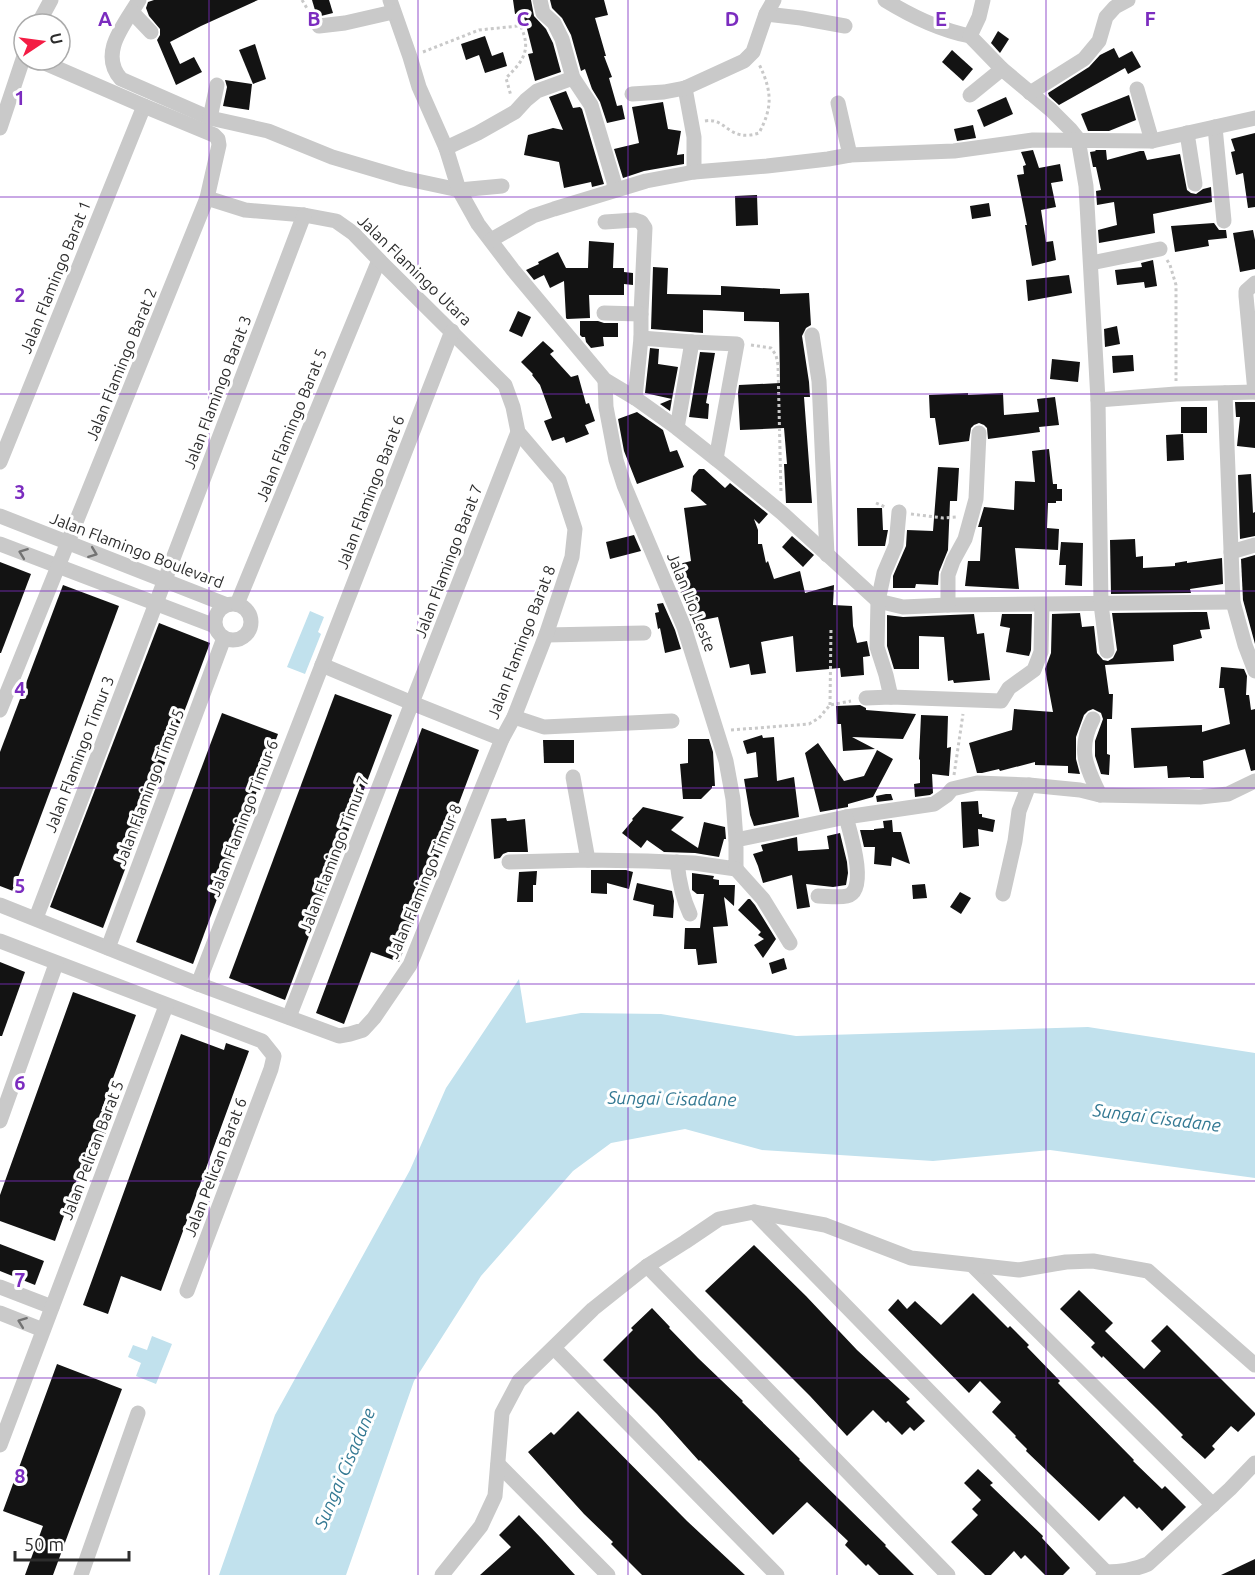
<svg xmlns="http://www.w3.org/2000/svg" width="1255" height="1575" font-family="Ubuntu,sans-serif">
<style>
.water{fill:#c1e1ed}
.building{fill:#131313}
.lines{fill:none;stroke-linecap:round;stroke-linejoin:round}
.path{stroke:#c9c9c9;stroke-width:3;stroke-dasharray:3 3;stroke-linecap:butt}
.minor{stroke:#c9c9c9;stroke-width:15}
.oneway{stroke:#737373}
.grid{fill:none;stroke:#7b2cbf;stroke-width:1.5;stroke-opacity:0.55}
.labels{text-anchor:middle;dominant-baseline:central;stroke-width:6;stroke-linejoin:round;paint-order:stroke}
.street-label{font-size:16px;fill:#2c2c2c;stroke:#fff}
.water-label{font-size:18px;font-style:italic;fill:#347993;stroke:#fff}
.grid-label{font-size:20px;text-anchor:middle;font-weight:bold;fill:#7b2cbf;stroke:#fff;stroke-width:6;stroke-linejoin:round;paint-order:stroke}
</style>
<rect width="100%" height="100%" fill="#fff"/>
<g class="water">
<path d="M310 611 324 617 318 632 321 634 305 674 287 667Z"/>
<path d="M519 979 526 1023 581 1013 661 1014 796 1036 1088 1027 1255 1053V1178L1050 1150 933 1161 762 1150 685 1129 611 1143 573 1171 481 1276 414 1381 346 1575H219L275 1415 410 1170 446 1088Z"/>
<path d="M152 1336 172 1344 156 1384 136 1376 141 1363 128 1357 133 1345 147 1350Z"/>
</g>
<g class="building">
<path d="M154 0H258L201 26 170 42 180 64 194 57 202 72 176 85 157 40 160 35V29L149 16 146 8 148 2Z"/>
<path d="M312 0H329L333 13 317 17Z"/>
<path d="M513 0H531L534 16 546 29 553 43 561 72 535 81 528 54 533 53 523 13 515 14Z"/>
<path d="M550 0H604L608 15 595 18 606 56H604L612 77 609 78 617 106 622 105 625 119 607 123 600 102 592 89 585 69 581 71 571 35 562 18 552 8Z"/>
<path d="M998 31 1009 39 1000 53 991 43Z"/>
<path d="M485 36 492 56 503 52 507 66 485 73 479 55 466 60 461 44Z"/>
<path d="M255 44 266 79 253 84 239 50Z"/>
<path d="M1114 48 1119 58 1132 51 1141 67 1128 74 1125 68 1059 105 1049 96 1048 93 1089 67 1100 55Z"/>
<path d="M952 50 973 69 963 81 942 62Z"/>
<path d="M225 80 252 84 249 110 223 106 227 87Z"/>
<path d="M566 91 573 108 580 107 582 109 604 184 592 187 591 182 564 188 559 162 524 155 528 135 553 128 563 130 549 97Z"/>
<path d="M1129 95 1136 120 1109 131H1088L1081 114Z"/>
<path d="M1006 97 1013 114 984 127 977 110Z"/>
<path d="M663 102 668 129 681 131 677 155 684 154V164L644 171 623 178 614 149 639 143 632 107Z"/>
<path d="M973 125 976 138 957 141 954 129Z"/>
<path d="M1255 133V207L1248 208 1243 173 1236 175 1231 152 1235 151 1231 139Z"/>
<path d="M1033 150 1039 168 1060 164 1063 181 1051 183 1056 207 1041 210 1046 242 1053 241 1056 260 1032 266 1025 225H1027L1017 175 1024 174 1023 166 1026 165 1021 152Z"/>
<path d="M1095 150H1106L1107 160 1140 151H1144L1147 160 1180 154 1187 190 1191 193 1196 194 1203 189 1211 187 1212 202 1153 214 1155 233 1099 243 1098 230 1117 225 1114 202 1097 205 1096 191 1101 190 1096 167H1093L1090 152 1096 151Z"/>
<path d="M757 195 758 225 736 226 735 196Z"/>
<path d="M989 203 991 216 972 219 970 206Z"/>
<path d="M1214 223 1219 230H1226L1227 238 1208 240 1209 246 1175 252 1171 226Z"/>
<path d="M1253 230 1255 240V269L1240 272 1233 233Z"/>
<path d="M589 241 614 243 613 268H624V272L633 273V285L624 284V295H589L590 318 567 319 566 318 564 281 550 288 544 275 534 280 526 270 539 264 538 262 558 252 566 268H588Z"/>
<path d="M1153 260 1157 286 1145 288 1144 282 1117 285 1115 270 1142 267 1141 263Z"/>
<path d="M653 267 668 268 667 294 721 295V286L780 289V294L809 293 811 325 806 328 802 336 809 382 810 397H804L812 503H786L784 464H787L784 428 740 430 738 393 739 385 780 383 779 322 744 321V312L703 310V333L651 329Z"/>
<path d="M1069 275 1072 293 1028 301 1026 280Z"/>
<path d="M518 311 531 317 522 337 509 331Z"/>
<path d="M580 321H598L604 323H618V337H603L604 346 591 348 586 342 585 337H582L580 335Z"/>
<path d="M1117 326 1120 344 1105 347 1104 329Z"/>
<path d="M543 341 554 351 550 354 571 377 578 375 586 404 589 403 595 421 585 425 589 434 566 443 564 437 552 441 544 421 552 418 540 385 532 375 533 374 521 362Z"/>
<path d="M650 348 659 349 658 364 678 367 672 399 645 393Z"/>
<path d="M700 352 715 353 706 403 709 404 708 419 689 417Z"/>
<path d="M1133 355 1134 371 1113 373 1112 356Z"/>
<path d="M1052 359 1080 362 1078 382 1050 379Z"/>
<path d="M968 393V395L1003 393 1004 415 1039 412 1037 399 1055 397 1059 425 1039 427 1040 432 988 439 987 428 984 425 979 423 974 425 971 428 969 441 939 445 935 418H930L929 395Z"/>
<path d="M672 399 670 411 660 404Z"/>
<path d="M1235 402H1255V448L1237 446 1240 417H1236Z"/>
<rect x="1181" y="407" width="26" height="26"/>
<path d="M637 412 663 430 670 452 677 450 684 467 637 484 624 451 618 419Z"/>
<path d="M1183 434 1184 460 1167 461 1166 435Z"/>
<path d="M1049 449 1053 484H1057V489H1062V501H1056V503H1048L1047 528 1059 529 1058 550 1015 548 1019 589 965 586 968 561H980L982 527H978L984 507 1014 510 1015 481 1035 482 1032 451Z"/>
<path d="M938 467 959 468 957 501H950L948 550 939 572 938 585 916 584 915 588H893V576L906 546 907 530 933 531Z"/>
<path d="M699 469H704L725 488 730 483 768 514 759 524 754 519 758 530V544H762L766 563 768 561 774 579 800 571 805 593 834 585 833 605 852 606 853 626 857 643 867 641 870 656 863 657 864 675 841 677 840 668 796 672 793 636 761 642 766 673 751 675 749 664 730 668 718 617 693 622 682 598 675 565 691 561 684 508 707 505 691 491 693 476Z"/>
<path d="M1251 474 1253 513 1255 512V536L1240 539 1238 475Z"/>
<path d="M857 508H882L883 530H888L885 546H858Z"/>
<path d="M634 535 641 551 610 559 606 542Z"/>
<path d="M792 536 814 555 803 567 782 547Z"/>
<path d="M1135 539 1136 557 1143 556V568L1175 566V563L1187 561V563L1222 558 1223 584 1190 589 1191 593 1111 594 1110 540Z"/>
<path d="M1061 542 1083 543 1082 586 1065 585 1066 565H1059Z"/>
<path d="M1255 555V644L1243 600 1241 559Z"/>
<path d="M0 562 31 574 1 653H0Z"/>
<path d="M63 585 119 606 13 891 0 886V752Z"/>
<path d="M663 603 675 630 681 649 665 653 660 628 658 629 655 613 659 612 657 604Z"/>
<path d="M1195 612H1207L1210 629 1200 630 1202 638 1173 645 1174 661 1105 665 1109 694H1113L1112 719H1107V754L1110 755 1109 775 1101 774 1095 756V741L1103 719 1101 713 1093 709 1088 711 1084 715 1076 737V759L1080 774 1068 773V766L1035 765V762L1000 771 999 769 982 773H977L969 743 1012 730 1014 709 1053 712 1045 669 1051 653 1052 614 1080 613 1082 627 1094 626 1097 653 1103 660 1108 661 1113 658 1117 650 1112 613Z"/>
<path d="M974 614 977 634 984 633 990 680 954 683 953 680 948 681 944 637 919 636V669H894L887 646V615L903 617Z"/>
<path d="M1002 614H1032L1031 650 1029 656 1006 652 1010 628 1000 626Z"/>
<path d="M159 623 210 643 103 928 50 907Z"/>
<path d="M1221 667 1244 669 1247 676 1246 695H1249L1251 710 1255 709V770L1251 771 1245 749 1203 761 1204 778H1190V777L1168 778 1167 766 1134 768 1131 728 1202 725V732L1230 724 1224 688H1219Z"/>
<path d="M335 694 392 715 285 1000 229 978Z"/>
<path d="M860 705 866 708V710L916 714 903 739 852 737 875 749 843 751 841 724H837L836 706Z"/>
<path d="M222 713 278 734 193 964 136 942Z"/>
<path d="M921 715 948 716 947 748 951 747 949 776 932 774 933 793 930 795 915 797 914 784 920 783V760L919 759Z"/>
<path d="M422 728 479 750 399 962 371 952 344 1024 316 1013Z"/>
<path d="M762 735 763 738 774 737 777 781 794 777 799 817 754 826 750 815 744 779 758 777 756 752 747 754 743 741Z"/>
<path d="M688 739H709L713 752 715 786H712V788L701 799H683L680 764 688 763Z"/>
<path d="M543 740H574V763H544Z"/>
<path d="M818 743 844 781 864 776 877 750 893 759 873 797 848 804V807L820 812 805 753Z"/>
<path d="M886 794H891L893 800 877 802 876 796Z"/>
<path d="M978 801 979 814H982V817L995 820 993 832 978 829 979 846 963 848 961 802Z"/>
<path d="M643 807 684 817 671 830 698 848 704 822 725 827 726 839H724L719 857 695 853 664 852 647 840 641 848 622 833 633 820 632 819Z"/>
<path d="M506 818 507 821 525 819 528 852H508L503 854 500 858 494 859 491 819Z"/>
<path d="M892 820 893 832H901L910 864 892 857 891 866 874 864 875 847H864L860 830H874V829L884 828 883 821Z"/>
<path d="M840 833 847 862 848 873 846 885 833 887 806 884 810 907 797 909 792 875 763 883 758 866 753 854 763 851 761 845 797 837 798 851 829 849 827 836Z"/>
<path d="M591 870H626L633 872 629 889 607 883V894L591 893Z"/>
<path d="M537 871 536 885H533V902H517L519 872Z"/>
<path d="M692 873 714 876 713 879 719 880V885H735L734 906 724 897 728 926 713 927 717 963 698 965 696 949H684L685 928H700L704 894H697L692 890Z"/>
<path d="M637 883 672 891 674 901 673 918 653 916 654 905 633 900Z"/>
<path d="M925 884 927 898 913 899 912 885Z"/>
<path d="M960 892 971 898 961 914 950 907Z"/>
<path d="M748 899H750L755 905 776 939 763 958 754 945 764 939 758 935 761 932 738 910Z"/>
<path d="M784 958 787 969 772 974 769 963Z"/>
<path d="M0 962 25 972 2 1036H0Z"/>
<path d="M73 992 136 1015 101 1111 113 1116 102 1142 92 1137 55 1241 0 1221V1195Z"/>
<path d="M181 1034 224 1050 226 1043 249 1051 161 1291 121 1276 108 1314 83 1305Z"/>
<path d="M0 1244 44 1261 35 1285 0 1271Z"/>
<path d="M754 1245 806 1296 857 1350 910 1399 906 1402 925 1421 914 1431 910 1427 902 1435 888 1421 886 1423 873 1410 847 1436 810 1396 705 1291Z"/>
<path d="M1079 1290 1113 1323 1105 1331 1144 1369 1161 1351 1151 1341 1167 1325 1255 1413V1415L1238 1432 1231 1426 1212 1446 1215 1449 1205 1459 1181 1437 1183 1435 1156 1408 1103 1356 1102 1358 1091 1347 1095 1343 1060 1309Z"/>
<path d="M973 1293 1008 1328 1010 1326 1029 1345 1027 1347 1060 1381 1058 1383 1134 1460 1133 1461 1162 1489 1165 1486 1186 1507 1162 1531 1139 1507 1137 1509 1124 1496 1099 1521 1026 1451 1027 1449 1015 1437 1016 1436 992 1412 1001 1402 980 1381 969 1393 888 1310 898 1299 907 1309 915 1301 941 1325Z"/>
<path d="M652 1308 670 1327 669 1328 698 1358 743 1401 742 1402 800 1459 799 1460 886 1545 885 1546 914 1575H879L868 1564 866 1566 845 1545 848 1541 807 1502 773 1535 700 1460 699 1461 657 1414 603 1360 633 1330 631 1328Z"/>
<path d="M57 1364 122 1389 53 1575H25L43 1526 3 1511Z"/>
<path d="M578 1411 687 1521 745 1575H642L611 1544 613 1542 584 1514 528 1452 551 1432 554 1435Z"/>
<path d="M978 1469 993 1483 990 1485 1043 1536 1042 1538 1070 1568 1063 1575H1045L1025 1555 1021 1559 1014 1551 991 1575H985L951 1542 978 1515 972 1509 981 1500 964 1483Z"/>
<path d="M519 1515 542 1539 575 1575H480L511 1547 499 1535Z"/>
<path d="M1255 1559V1575H1221Z"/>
</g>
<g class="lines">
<g class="path">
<path d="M302 0 311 15"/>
<path d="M423 52 479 30 518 26 521 27C532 51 522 62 506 78L511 96"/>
<path d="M705 121C727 117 728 143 759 133 773 107 772 91 759 64"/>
<path d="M1167 260 1170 265 1176 285V381"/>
<path d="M751 345 771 348 776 355 778 365 781 493"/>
<path d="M876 503 885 507"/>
<path d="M911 514 943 518 956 517"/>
<path d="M830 705 831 627"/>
<path d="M731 730 809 724 819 718 830 705 851 701"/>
<path d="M954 775 963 714"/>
</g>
<g class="minor">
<path d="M139 0C125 24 98 53 121 79L210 118 268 131 332 157 403 178 459 190 502 186"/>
<path d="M390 0 410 57 419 87 446 148 459 190 478 224 513 270 605 380 635 398 677 428 725 466 782 513 878 601 903 607 948 605 1233 602"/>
<path d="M540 0 543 13 554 23 562 39 573 78 591 105 614 182V190"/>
<path d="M885 0C911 16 940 30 970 36"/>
<path d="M983 0 979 17 970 36 1002 69 1051 110 1070 129 1078 139 1086 186 1098 400 1176 394 1255 392"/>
<path d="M132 12 151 32"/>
<path d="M766 14 801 18 845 26"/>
<path d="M38 24 51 0"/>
<path d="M319 26 345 23 393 12"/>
<path d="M685 88 694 137V172"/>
<path d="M1137 89 1152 141"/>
<path d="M1030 93 1084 59 1099 41 1106 17 1115 7 1128 0"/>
<path d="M632 94 664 92 685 88 744 61 753 52 766 14 774 0"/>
<path d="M970 95 1002 69"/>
<path d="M838 103 850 155"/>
<path d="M210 118 217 85"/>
<path d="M1215 127 1224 221"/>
<path d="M0 128 24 56"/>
<path d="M1187 133 1195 184"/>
<path d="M446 148 478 133 515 112 526 100 537 91 573 78"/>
<path d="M605 222 635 220 641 222 645 228 641 314V338L635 398"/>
<path d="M491 240 533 216 554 209 646 181 694 172 767 166 828 159 850 155 954 151 1033 140 1152 141 1255 118"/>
<path d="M1091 263 1160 249"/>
<path d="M604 313 641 314"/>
<path d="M812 335 819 381 827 555"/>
<path d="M641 338 692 342 737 344 716 459"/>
<path d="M605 380 606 407 616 460 624 485 684 627 726 761 733 799 736 840"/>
<path d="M1255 392 1246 296V291L1255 283"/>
<path d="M1225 393 1233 602 1245 645 1255 671"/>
<path d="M1098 400 1101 604 1107 651"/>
<path d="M677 428 692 342"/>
<path d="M0 462 144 106"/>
<path d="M0 516 227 605"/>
<path d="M0 544 215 626"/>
<path d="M1231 552 1255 545"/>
<circle cx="233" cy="622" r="18"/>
<path d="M237 604 379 260"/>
<path d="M948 605V575L953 561 965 539 976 499 979 433"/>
<path d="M546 635 644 633"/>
<path d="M322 665 412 703 502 739"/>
<path d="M891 697 886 675 877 647 878 601 884 573 896 545 899 512"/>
<path d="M866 698 891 697 1001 701 1009 688 1034 670 1041 652 1042 605"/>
<path d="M0 710 207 198"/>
<path d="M514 717 544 727 672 721"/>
<path d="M1093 719C1077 749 1086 767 1100 795"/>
<path d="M573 777 588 860"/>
<path d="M509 862 588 860 647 861 694 863 736 869V840L846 817 934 804 947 795 952 789 977 783 1029 785 1080 790 1100 795 1200 797 1228 794 1255 781"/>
<path d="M677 862C679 881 682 897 690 914"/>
<path d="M736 869 763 899 790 943"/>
<path d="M1003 894 1015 841 1019 811 1029 785"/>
<path d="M818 896C827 896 838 898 847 896 869 891 850 832 846 817"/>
<path d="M0 905 198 984 339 1036 350 1034 363 1030 374 1018 410 965 502 739 514 717 546 635 572 557 575 529 559 480 518 432 513 407 505 385 379 260 353 233 336 221 304 215 245 210 207 198 219 145 218 139 214 135 144 106 38 60"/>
<path d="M36 918 304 215"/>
<path d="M0 941 262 1041 274 1056 271 1069 187 1291"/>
<path d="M108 948 224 638"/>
<path d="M198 984 452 331"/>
<path d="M289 1017 518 432"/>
<path d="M0 1121 56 964"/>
<path d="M754 1212 1106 1572"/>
<path d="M972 1265 1213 1505"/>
<path d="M647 1266 948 1575"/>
<path d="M0 1287 52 1307"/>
<path d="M0 1313 43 1330"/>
<path d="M554 1348 777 1575"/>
<path d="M0 1445 166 1006"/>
<path d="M498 1464 608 1575"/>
<path d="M81 1575 138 1413"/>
<path d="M442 1575 481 1526 495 1496 502 1413 519 1381 593 1309 647 1266 685 1242 719 1219 754 1212 825 1225 911 1258 1019 1270 1066 1262 1093 1261 1148 1271 1255 1365"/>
<path d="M1103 1575 1106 1572C1122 1572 1134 1570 1148 1564L1230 1489 1255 1463"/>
</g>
</g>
<defs><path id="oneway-chevron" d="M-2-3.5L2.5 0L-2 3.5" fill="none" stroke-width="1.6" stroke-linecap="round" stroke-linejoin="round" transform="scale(1.5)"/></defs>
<g class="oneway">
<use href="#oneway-chevron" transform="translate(23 553) rotate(-159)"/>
<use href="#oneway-chevron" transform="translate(93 553) rotate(21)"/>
<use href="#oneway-chevron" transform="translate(22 1322) rotate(-159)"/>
</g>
<path class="grid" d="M209 0V1575M418 0V1575M628 0V1575M837 0V1575M1046 0V1575M0 197H1255M0 394H1255M0 591H1255M0 788H1255M0 984H1255M0 1181H1255M0 1378H1255"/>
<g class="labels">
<g class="street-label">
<text transform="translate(415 270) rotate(44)">Jalan Flamingo Utara</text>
<text transform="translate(55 277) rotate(-68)">Jalan Flamingo Barat 1</text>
<text transform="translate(121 364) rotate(-68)">Jalan Flamingo Barat 2</text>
<text transform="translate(217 392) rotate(-69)">Jalan Flamingo Barat 3</text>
<text transform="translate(291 425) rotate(-68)">Jalan Flamingo Barat 5</text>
<text transform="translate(370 492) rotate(-69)">Jalan Flamingo Barat 6</text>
<text transform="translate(137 550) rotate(21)">Jalan Flamingo Boulevard</text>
<text transform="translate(448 561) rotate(-69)">Jalan Flamingo Barat 7</text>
<text transform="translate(692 602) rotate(68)">Jalan Lio Leste</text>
<text transform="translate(521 642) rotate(-69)">Jalan Flamingo Barat 8</text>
<text transform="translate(79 754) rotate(-69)">Jalan Flamingo Timur 3</text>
<text transform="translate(149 787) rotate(-69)">Jalan Flamingo Timur 5</text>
<text transform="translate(243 818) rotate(-69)">Jalan Flamingo Timur 6</text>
<text transform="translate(334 854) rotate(-69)">Jalan Flamingo Timur 7</text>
<text transform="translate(424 881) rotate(-67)">Jalan Flamingo Timur 8</text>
<text transform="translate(92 1150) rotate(-69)">Jalan Pelican Barat 5</text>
<text transform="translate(215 1167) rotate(-69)">Jalan Pelican Barat 6</text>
</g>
<g class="water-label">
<text transform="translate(672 1098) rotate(1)">Sungai Cisadane</text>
<text transform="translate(1157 1117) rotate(7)">Sungai Cisadane</text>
<text transform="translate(344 1468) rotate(-67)">Sungai Cisadane</text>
</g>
</g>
<g class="grid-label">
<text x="105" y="26">A</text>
<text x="314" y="26">B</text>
<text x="523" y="26">C</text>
<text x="732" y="26">D</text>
<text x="941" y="26">E</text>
<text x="1150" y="26">F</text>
<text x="20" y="105">1</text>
<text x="20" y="302">2</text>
<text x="20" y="499">3</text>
<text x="20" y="696">4</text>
<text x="20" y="893">5</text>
<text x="20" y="1090">6</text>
<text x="20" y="1287">7</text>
<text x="20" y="1483">8</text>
</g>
<g transform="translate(42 42) rotate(77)"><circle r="28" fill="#ffffff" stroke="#ababab" stroke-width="1.5"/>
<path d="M0-4.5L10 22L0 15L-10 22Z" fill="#f41c44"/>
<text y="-9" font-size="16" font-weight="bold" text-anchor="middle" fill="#2c2c2c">U</text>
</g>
<path d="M15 1551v9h114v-9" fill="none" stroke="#2c2c2c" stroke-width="3"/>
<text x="24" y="1551" font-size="18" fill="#2c2c2c" stroke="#ffffff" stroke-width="4.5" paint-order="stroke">50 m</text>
</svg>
